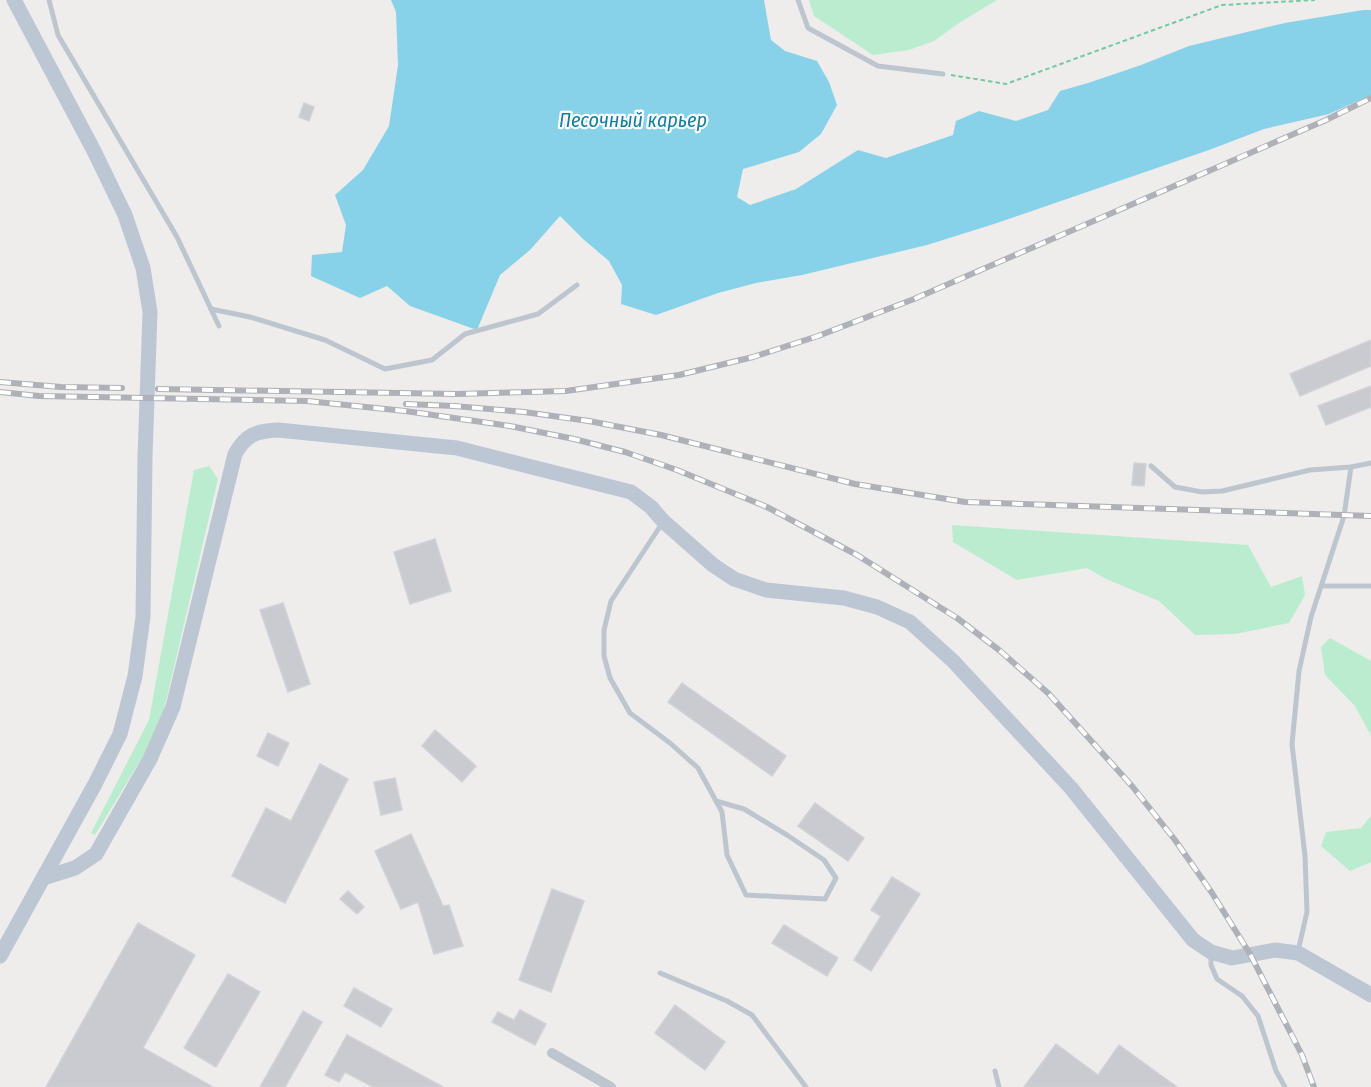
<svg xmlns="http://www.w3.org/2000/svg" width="1371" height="1087" font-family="'Fira Sans Condensed',sans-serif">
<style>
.green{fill:#baedcf}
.water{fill:#88d2e9}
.building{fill:#c9cbd1;stroke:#d0d2d8;stroke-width:1.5}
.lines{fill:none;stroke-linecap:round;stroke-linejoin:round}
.path{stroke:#74c9a1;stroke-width:2;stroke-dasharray:4.5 3;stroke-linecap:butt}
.lane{stroke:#bdc6ce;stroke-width:5}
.street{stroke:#bdc6ce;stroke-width:10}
.secondary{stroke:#bdc7d3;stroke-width:15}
.rail-casing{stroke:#aeb1b7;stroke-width:6}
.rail{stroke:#fff;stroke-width:4;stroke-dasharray:11;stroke-linecap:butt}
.labels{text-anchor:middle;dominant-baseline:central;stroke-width:4.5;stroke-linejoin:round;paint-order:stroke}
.water-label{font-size:20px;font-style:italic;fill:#107fa1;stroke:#fff}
</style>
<rect width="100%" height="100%" fill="#efecec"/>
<g class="green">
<path d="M809 0H997L959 23 934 41 909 50 873 55 814 16Z"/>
<path d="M209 466 218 479 163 714 146 751 95 835 91 833 149 720 194 470Z"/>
<path d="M952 525 1248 545 1271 587 1302 576 1305 595 1289 623 1235 634 1195 635 1159 601 1106 579 1087 568 1017 580 953 542Z"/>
<path d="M1330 638 1371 661V736L1355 706 1325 675 1321 647Z"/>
<path d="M1371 816V862L1350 871 1321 846 1326 832 1361 828Z"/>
</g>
<path class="water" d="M391 0H764L771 40 785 51 817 61 829 82 837 105 821 134 799 152 743 169 737 197 750 205 796 189 858 150 886 158 953 135 956 121 979 111 1016 121 1048 110 1060 91 1088 83 1141 65 1189 46 1285 23 1363 10H1371V95L1329 114 1264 129 1209 150 994 224 927 245 802 275 756 283 718 293 656 315 621 304 622 285 609 261 583 239 560 216 530 250 500 275 477 330 410 306 387 286 360 298 311 276 312 255 342 252 346 225 335 195 363 170 389 126 398 65 396 12Z"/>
<g class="building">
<path d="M304 103 314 107 309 121 299 117Z"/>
<path d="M1371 340V366L1300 396 1290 374Z"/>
<path d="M1371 386V407L1326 425 1318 406Z"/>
<path d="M1134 463 1146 464 1144 486 1132 485Z"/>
<path d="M435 539 451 591 410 604 394 552Z"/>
<path d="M283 603 310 684 288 692 260 610Z"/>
<path d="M682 683 786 756 772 776 668 702Z"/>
<path d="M435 730 476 766 462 782 422 746Z"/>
<path d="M268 733 289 743 278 766 257 756Z"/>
<path d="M320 764 348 779 285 903 232 876 266 808 291 821Z"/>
<path d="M395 778 402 810 381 815 374 782Z"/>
<path d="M815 803 864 838 848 861 798 826Z"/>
<path d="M411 834 443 906 449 905 463 946 434 954 418 902 401 909 375 851Z"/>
<path d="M892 877 920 894 871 971 854 960 881 916 871 910Z"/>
<path d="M552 889 584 901 551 992 519 980Z"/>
<path d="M348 891 364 907 357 914 340 899Z"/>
<path d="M138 923 195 955 143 1048 213 1087H46Z"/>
<path d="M784 925 838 958 827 976 772 943Z"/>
<path d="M228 974 260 992 216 1067 184 1048Z"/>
<path d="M354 988 392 1009 381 1027 344 1006Z"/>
<path d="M675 1005 725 1042 705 1070 655 1033Z"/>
<path d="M520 1010 546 1024 535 1045 492 1022 498 1012 514 1020Z"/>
<path d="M303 1011 322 1022 285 1087H260Z"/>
<path d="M347 1035 443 1087H373L345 1072 339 1082 325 1075Z"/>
<path d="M1056 1044 1098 1075 1119 1045 1177 1087H1024Z"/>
</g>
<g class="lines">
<path class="path" d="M951 75 1006 84 1222 5 1315 0"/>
<g class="lane">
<path d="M49 0 58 35 177 237 219 326"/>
<path d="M798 0 808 28 878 66 943 74"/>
<path d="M211 309 250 317 325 340 385 369 432 360 465 334 538 314 577 285"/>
<path d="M1151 466 1175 487 1202 492 1222 491 1310 470 1351 467 1371 463"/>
<path d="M663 522 611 601 604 630V656L610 678 630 713 670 743 698 768 722 812 727 855 746 895 825 899 836 878 824 860 787 835 744 809 716 801"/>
<path d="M1322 586H1371"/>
<path d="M1298 951 1307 912 1305 856 1292 744 1299 671 1311 617 1344 516 1351 467"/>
<path d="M1211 955V965L1217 979 1242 996 1258 1016 1276 1071 1285 1087"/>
<path d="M660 973 727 1001 752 1015 806 1087"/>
<path d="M995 1071 999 1087"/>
</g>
<path class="street" d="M552 1053 611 1087"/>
<g class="secondary">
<path d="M43 878 75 868 96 854 150 759 173 707 235 454C246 434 257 431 278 430L457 448 631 492 651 507 663 521 713 565 734 579 766 590 844 598 877 607 910 622 953 661 1071 788 1193 940 1211 952 1232 958 1275 950 1298 953 1371 995"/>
<path d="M0 956 95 784 120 734 135 676 143 617 145 457 150 312 143 268 125 215 94 151 14 0"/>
</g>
<g class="rail-casing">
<g id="rail">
<path d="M0 382 61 387 122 388"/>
<path d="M158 389 458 394 566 391 679 375 753 357 818 336 914 299 1326 120 1371 98"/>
<path d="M0 392 39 396 307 401 405 411 510 426 574 439 625 452 677 470 767 507 857 555 957 618 999 650 1048 693 1132 786 1175 840 1212 893 1250 954 1302 1055 1314 1087"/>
<path d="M406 404 454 406 524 412 589 421 661 435 855 484 965 502 1371 516"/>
</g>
</g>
<use href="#rail" class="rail"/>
</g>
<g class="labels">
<g class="water-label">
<text x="633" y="120">Песочный карьер</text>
</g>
</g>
</svg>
